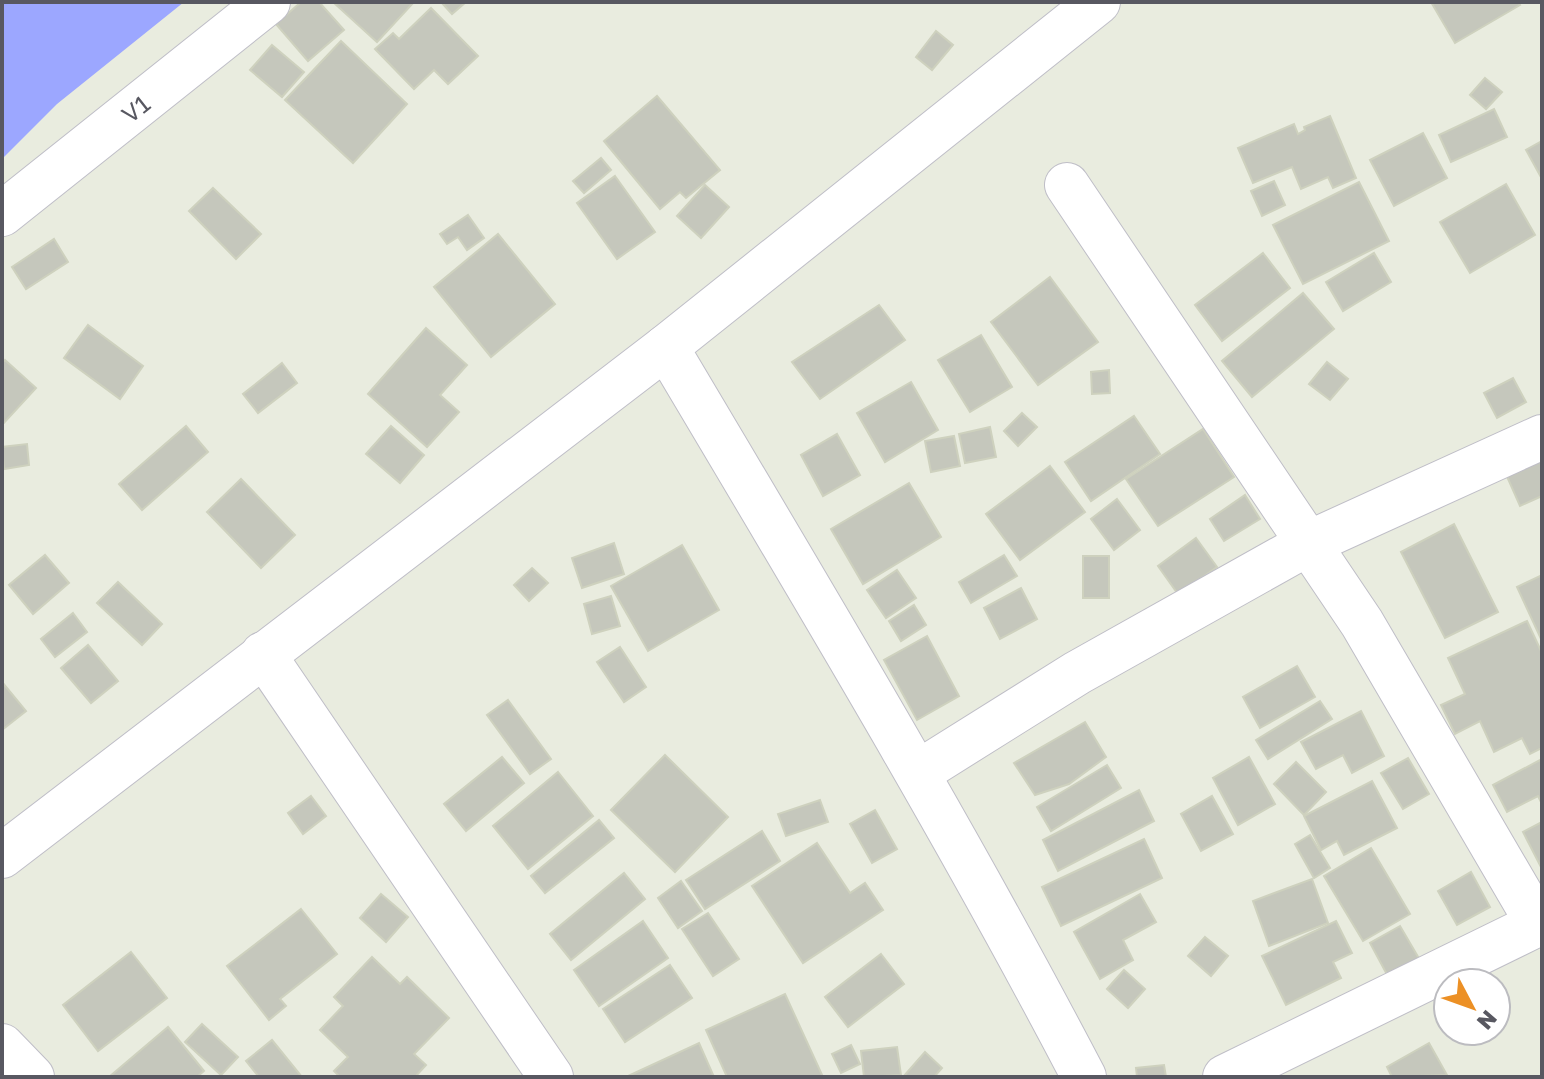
<svg xmlns="http://www.w3.org/2000/svg" width="1544" height="1079" font-family="'Golos Text',sans-serif">
<style>
.water{fill:#9ca7ff}
.building{fill:#c5c7bc;stroke:#ced1be;stroke-width:2}
.lines{fill:none;stroke-linecap:round;stroke-linejoin:round}
.minor-casing{stroke:#bfbec7;stroke-width:46}
.minor{stroke:#fff;stroke-width:44}
.labels{text-anchor:middle;dominant-baseline:central;stroke-width:7;stroke-linejoin:round;paint-order:stroke}
.street-label{font-size:24px;fill:#585861;stroke:#fff}
</style>
<rect width="100%" height="100%" fill="#e9ecdf"/>
<path class="water" d="M2 2H184L57 104 2 159Z"/>
<g class="building">
<path d="M301 2H319L344 30 308 61 276 24Z"/>
<path d="M333 2H414L377 42Z"/>
<path d="M441 2H466L452 14Z"/>
<path d="M1431 2H1518L1520 5 1455 43Z"/>
<path d="M431 8 478 56 448 84 434 70 414 89 375 49 393 33 399 39Z"/>
<path d="M936 31 953 45 932 70 916 57Z"/>
<path d="M341 41 407 104 353 163 285 100Z"/>
<path d="M272 45 304 72 282 97 250 70Z"/>
<path d="M1485 78 1502 92 1486 109 1470 95Z"/>
<path d="M657 96 720 170 686 198 680 192 660 209 604 141Z"/>
<path d="M1494 109 1507 137 1451 162 1439 135Z"/>
<path d="M1330 116 1356 178 1333 188 1328 177 1301 189 1292 167 1253 183 1238 148 1294 124 1298 134 1305 130 1304 127Z"/>
<path d="M1423 133 1447 178 1394 206 1370 160Z"/>
<path d="M1542 141V179L1526 150Z"/>
<path d="M601 158 611 170 584 193 573 181Z"/>
<path d="M615 176 655 232 617 259 577 203Z"/>
<path d="M1274 181 1285 205 1262 216 1251 191Z"/>
<path d="M1359 182 1389 241 1303 284 1273 225Z"/>
<path d="M1506 184 1535 235 1470 273 1440 222Z"/>
<path d="M705 185 729 207 701 238 677 216Z"/>
<path d="M213 188 261 234 236 259 189 211Z"/>
<path d="M468 215 484 238 467 250 458 237 447 244 440 234Z"/>
<path d="M498 234 555 304 491 357 434 287Z"/>
<path d="M54 239 68 262 26 289 12 267Z"/>
<path d="M1263 253 1290 288 1222 341 1195 305Z"/>
<path d="M1374 253 1391 282 1343 311 1326 282Z"/>
<path d="M1050 277 1098 342 1038 385 991 322Z"/>
<path d="M1303 293 1334 329 1252 397 1222 361Z"/>
<path d="M879 305 905 340 820 399 792 362Z"/>
<path d="M88 325 143 366 120 399 64 358Z"/>
<path d="M426 328 467 365 440 395 459 412 427 447 368 394Z"/>
<path d="M981 335 1012 387 970 412 938 360Z"/>
<path d="M5 360 36 388 2 425V363Z"/>
<path d="M1327 362 1348 379 1330 400 1309 384Z"/>
<path d="M282 363 297 383 258 413 243 394Z"/>
<path d="M1109 370 1110 393 1092 394 1091 372Z"/>
<path d="M1513 378 1526 402 1497 418 1484 393Z"/>
<path d="M911 382 938 430 885 462 857 413Z"/>
<path d="M1022 413 1037 427 1018 446 1004 431Z"/>
<path d="M1134 416 1160 454 1091 501 1065 462Z"/>
<path d="M186 426 208 452 142 510 119 484Z"/>
<path d="M391 426 424 455 400 483 366 454Z"/>
<path d="M990 427 996 457 965 463 959 434Z"/>
<path d="M1203 429 1234 477 1158 526 1126 479Z"/>
<path d="M837 434 860 475 823 496 801 455Z"/>
<path d="M954 436 960 466 931 472 925 441Z"/>
<path d="M27 444 29 465 4 469 2 447Z"/>
<path d="M1542 456V496L1520 506 1505 472Z"/>
<path d="M1050 466 1085 512 1020 560 986 514Z"/>
<path d="M241 479 295 535 261 568 207 512Z"/>
<path d="M909 483 941 537 863 584 831 529Z"/>
<path d="M1245 495 1260 519 1224 541 1210 519Z"/>
<path d="M1117 499 1140 530 1114 550 1091 519Z"/>
<path d="M1454 524 1498 612 1445 638 1401 552Z"/>
<path d="M1196 538 1217 567 1178 594 1158 566Z"/>
<path d="M614 543 624 574 582 588 572 558Z"/>
<path d="M682 545 719 610 648 651 611 586Z"/>
<path d="M45 555 69 583 33 614 9 585Z"/>
<path d="M1004 555 1017 576 971 603 959 582Z"/>
<rect x="1083" y="556" width="26" height="42"/>
<path d="M532 568 548 583 529 601 514 585Z"/>
<path d="M897 570 916 598 886 618 867 590Z"/>
<path d="M1542 575V641L1517 587Z"/>
<path d="M118 582 162 624 142 645 97 603Z"/>
<path d="M1021 588 1037 619 1000 639 984 608Z"/>
<path d="M611 596 620 626 592 634 584 604Z"/>
<path d="M914 605 926 625 901 641 889 621Z"/>
<path d="M73 613 87 632 55 657 41 639Z"/>
<path d="M1527 621 1542 653V748L1530 754 1522 738 1494 752 1480 721 1455 734 1441 705 1465 694 1448 658Z"/>
<path d="M927 636 959 696 917 720 884 660Z"/>
<path d="M88 645 118 681 91 703 61 668Z"/>
<path d="M620 647 646 687 624 702 597 662Z"/>
<path d="M1297 666 1315 697 1260 728 1243 697Z"/>
<path d="M2 682 26 711 2 730Z"/>
<path d="M508 700 551 759 530 774 487 715Z"/>
<path d="M1320 701 1332 719 1268 759 1256 740Z"/>
<path d="M1361 711 1384 756 1352 773 1343 755 1316 769 1301 742Z"/>
<path d="M1085 722 1106 757 1069 784 1035 795 1014 763Z"/>
<path d="M665 755 728 817 675 872 611 810Z"/>
<path d="M502 757 524 783 466 831 444 804Z"/>
<path d="M1249 757 1275 804 1238 825 1213 778Z"/>
<path d="M1408 758 1429 794 1403 809 1381 773Z"/>
<path d="M1542 759V804L1538 796 1507 812 1493 785Z"/>
<path d="M1296 762 1326 792 1304 815 1274 784Z"/>
<path d="M1107 765 1121 788 1051 831 1037 807Z"/>
<path d="M558 772 593 816 528 869 493 826Z"/>
<path d="M1372 781 1397 828 1344 855 1337 841 1321 850 1304 816Z"/>
<path d="M1139 790 1154 821 1058 871 1043 840Z"/>
<path d="M311 796 326 816 303 834 288 813Z"/>
<path d="M1212 796 1233 834 1201 851 1181 814Z"/>
<path d="M820 800 828 822 786 836 778 814Z"/>
<path d="M875 810 897 849 872 863 850 824Z"/>
<path d="M599 820 614 838 545 893 531 876Z"/>
<path d="M1542 822V869L1523 832Z"/>
<path d="M762 831 780 861 705 909 686 880Z"/>
<path d="M1310 835 1330 868 1314 878 1295 844Z"/>
<path d="M1144 839 1162 878 1061 926 1042 887Z"/>
<path d="M817 843 850 893 865 883 883 910 803 963 752 886Z"/>
<path d="M1371 848 1410 914 1363 941 1324 876Z"/>
<path d="M1471 872 1490 907 1457 925 1438 891Z"/>
<path d="M624 873 645 899 571 960 550 934Z"/>
<path d="M1312 879 1328 923 1269 946 1253 901Z"/>
<path d="M681 881 702 911 678 928 658 898Z"/>
<path d="M381 894 408 917 386 942 360 918Z"/>
<path d="M1140 894 1156 922 1123 940 1133 960 1100 979 1074 932Z"/>
<path d="M301 909 337 954 280 999 286 1006 269 1020 227 966Z"/>
<path d="M708 913 739 959 713 976 682 929Z"/>
<path d="M643 921 668 958 599 1006 574 970Z"/>
<path d="M1336 921 1352 953 1333 962 1341 978 1286 1005 1262 956Z"/>
<path d="M1400 926 1421 962 1390 980 1370 943Z"/>
<path d="M1205 937 1228 956 1211 976 1188 956Z"/>
<path d="M131 952 167 998 98 1051 63 1005Z"/>
<path d="M881 954 904 984 848 1027 825 997Z"/>
<path d="M372 957 400 984 407 977 449 1018 414 1054 426 1065 415 1077H340L334 1071 348 1057 320 1030 343 1006 334 997Z"/>
<path d="M670 965 692 998 625 1042 603 1009Z"/>
<path d="M1124 970 1145 989 1128 1008 1107 989Z"/>
<path d="M785 994 823 1077H727L706 1030Z"/>
<path d="M202 1024 238 1057 221 1075 185 1042Z"/>
<path d="M168 1027 204 1071 197 1077H109Z"/>
<path d="M272 1040 302 1077H259L246 1061Z"/>
<path d="M699 1043 714 1077H626Z"/>
<path d="M1429 1043 1447 1075 1392 1077 1387 1067Z"/>
<path d="M851 1045 860 1064 841 1073 832 1054Z"/>
<path d="M897 1047 901 1075 864 1077 861 1051Z"/>
<path d="M925 1052 942 1068 934 1077H903Z"/>
<path d="M1164 1065 1166 1077H1137L1136 1068Z"/>
</g>
<g class="lines">
<g class="minor-casing">
<g id="minor">
<path d="M1067 185 1362 623 1538 924"/>
<path id="s1" d="M2 214 268 2"/>
<path d="M666 347C809 588 954 828 1084 1077"/>
<path d="M263 654 551 1077"/>
<path d="M919 772 1077 673 1309 543 1542 437"/>
<path d="M2 856 666 347 1098 2"/>
<path d="M2 1046 32 1077"/>
<path d="M1225 1077 1542 922"/>
</g>
</g>
<use href="#minor" class="minor"/>
</g>
<g class="labels">
<g class="street-label">
<text stroke="none"><textPath href="#s1" startOffset="170">V1</textPath></text>
</g>
</g>
<rect width="1544" height="1079" fill="none" stroke="#585861" stroke-width="8"/>
<g transform="translate(1472 1007) rotate(131)"><circle r="38" fill="#ffffff" stroke="#bcbcc0" stroke-width="2"/>
<path d="M0-6L14 30L0 20L-14 30Z" fill="#ec9025"/>
<text y="-12" font-size="22" font-weight="bold" text-anchor="middle" fill="#585861">N</text>
</g>
</svg>
